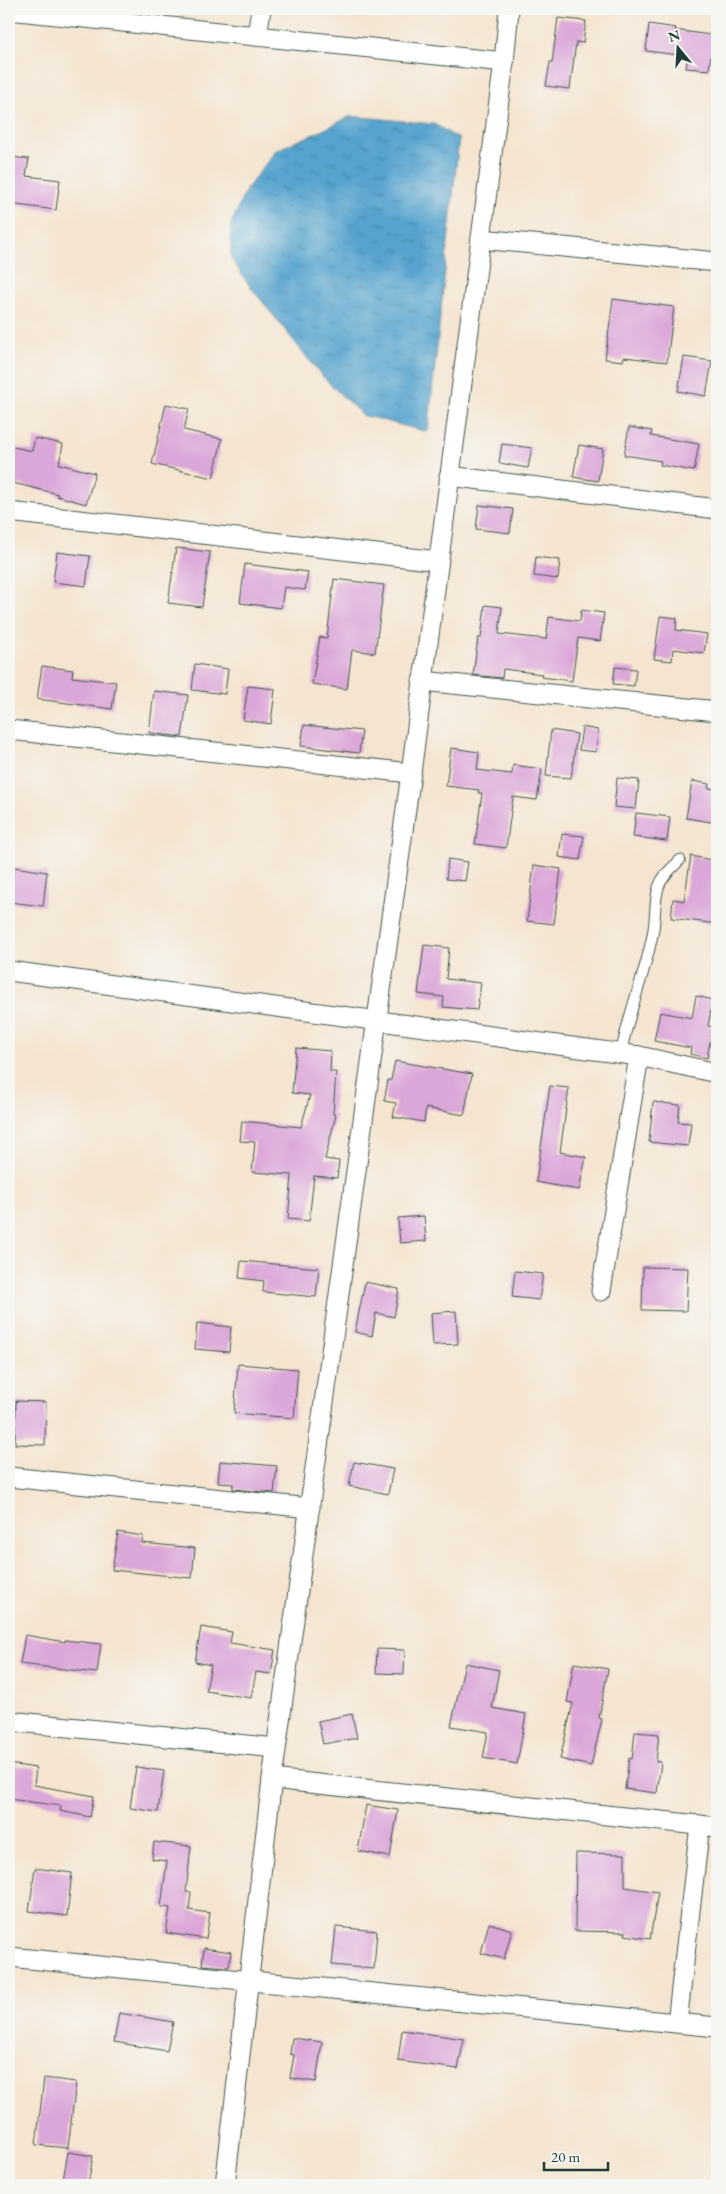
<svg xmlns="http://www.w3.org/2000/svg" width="726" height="2194" font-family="'EB Garamond',serif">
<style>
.water{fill:url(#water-ripples);stroke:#3a7081}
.building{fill:#dba6d8}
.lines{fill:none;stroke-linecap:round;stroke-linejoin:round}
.service-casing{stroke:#3f564b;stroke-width:12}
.minor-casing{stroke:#3f564b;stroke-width:21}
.service{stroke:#fff;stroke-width:10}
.minor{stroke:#fff;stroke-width:19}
</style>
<defs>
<pattern id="water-ripples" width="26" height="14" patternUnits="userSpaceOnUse" patternTransform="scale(1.25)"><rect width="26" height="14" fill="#54a3ce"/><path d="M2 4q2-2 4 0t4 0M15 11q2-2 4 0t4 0" fill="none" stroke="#4586a8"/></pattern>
</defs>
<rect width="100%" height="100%" fill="#f6f6f2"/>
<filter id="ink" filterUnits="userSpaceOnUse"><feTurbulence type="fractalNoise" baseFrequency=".02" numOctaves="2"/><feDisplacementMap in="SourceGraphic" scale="10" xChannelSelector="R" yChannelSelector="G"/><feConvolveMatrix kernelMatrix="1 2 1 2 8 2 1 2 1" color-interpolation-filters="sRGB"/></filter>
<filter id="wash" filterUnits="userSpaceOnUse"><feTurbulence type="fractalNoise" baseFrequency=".0096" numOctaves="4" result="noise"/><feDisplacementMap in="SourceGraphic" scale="20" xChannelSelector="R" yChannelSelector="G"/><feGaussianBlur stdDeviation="1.12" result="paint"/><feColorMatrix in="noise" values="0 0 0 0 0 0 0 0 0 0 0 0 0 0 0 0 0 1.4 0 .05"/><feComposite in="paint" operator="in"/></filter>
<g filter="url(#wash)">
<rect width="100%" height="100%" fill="#f5e4cf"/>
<path class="water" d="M351 116 434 124 459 139 428 432 362 415 322 376 249 285 231 258V224L246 190 276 150 321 131Z"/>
<g id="blocks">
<g class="building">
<path d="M558 18 586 21 583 43 576 42 570 89 546 86 550 62 552 63Z"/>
<path d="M649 24 676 28 675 30 717 36V56L711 55 709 70 686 68 688 56 646 51Z"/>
<path d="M10 157 29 159 26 176 60 180 56 210 9 204Z"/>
<path d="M613 299 674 307 667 362 624 357 623 361 605 359Z"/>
<path d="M684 357 712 361 706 396 678 391Z"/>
<path d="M166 404 189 409 184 430 222 439 213 478 152 464Z"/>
<path d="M629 427 652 431 651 436 699 444 694 471 660 465 661 461 624 455Z"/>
<path d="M35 438 63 444 59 464 95 473 86 504 57 496 58 494 9 482V446L32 451Z"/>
<path d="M502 444 532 448 528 468 499 463Z"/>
<path d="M579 445 603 449 598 481 573 477Z"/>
<path d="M479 505 513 509 510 533 476 529Z"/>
<path d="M176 548 210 552 202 607 168 603Z"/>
<path d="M57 552 90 556 86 586 53 582Z"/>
<path d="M536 557 560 560 558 579 534 576Z"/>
<path d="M245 564 308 572 305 590 284 587 281 608 240 603Z"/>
<path d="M334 579 384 585 375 653 352 650 347 689 312 684 320 637 327 638Z"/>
<path d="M485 605 502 607 499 634 546 639 549 617 580 621 581 610 604 613 600 641 578 638 572 681 541 677 542 674 503 669 502 678 473 675 478 638H481Z"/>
<path d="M660 616 677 618 676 630 707 634 704 653 673 649 672 661 654 659Z"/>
<path d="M195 664 228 669 225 694 192 690Z"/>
<path d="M42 666 73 670 72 677 116 682 112 709 37 699Z"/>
<path d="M615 667 636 669 634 686 613 684Z"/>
<path d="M248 686 275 689 271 724 243 720Z"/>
<path d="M154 691 188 695 182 737 149 733Z"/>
<path d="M304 725 362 731 359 753 301 746Z"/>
<path d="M582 727 598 730 596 752 579 750Z"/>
<path d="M551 730 577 734 571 778 546 776Z"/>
<path d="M451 748 479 752 477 770 512 774 513 765 542 769 537 800 513 797 506 848 475 844 482 793H478L479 790 446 786Z"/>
<path d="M617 778 639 780 636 809 614 807Z"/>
<path d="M692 781 709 784 708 788 717 789V823L686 818Z"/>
<path d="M636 813 670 817 667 841 633 837Z"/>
<path d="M562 834 584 836 580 860 559 857Z"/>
<path d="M691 856 717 861V924L671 918 673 899 684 901Z"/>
<path d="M448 859 468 862 465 881 446 879Z"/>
<path d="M534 865 561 869 554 924 527 921Z"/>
<path d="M14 867 47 872 43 906 9 902Z"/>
<path d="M424 945 449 948 446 979 481 983 477 1010 443 1007 444 997 418 994Z"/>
<path d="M696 996 713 1000 708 1026 713 1027 707 1058 690 1054 691 1048 654 1041 660 1012 692 1018Z"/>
<path d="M296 1048 331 1051 330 1072H336L333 1114 336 1115 325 1159 339 1161 337 1178 314 1176 309 1221 288 1219 292 1175 252 1172 255 1142 240 1141 242 1121 301 1127 310 1095 292 1093Z"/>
<path d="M395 1061 472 1074 464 1115 426 1108 424 1122 393 1117 396 1103 384 1101 388 1080H391Z"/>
<path d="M550 1086 569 1088 560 1152 586 1157 579 1190 536 1182Z"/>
<path d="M653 1102 680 1105 678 1122 691 1123 688 1146 649 1142Z"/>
<path d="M424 1216 426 1241 400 1243 398 1218Z"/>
<path d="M241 1261 319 1268 316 1297 263 1292 264 1281 239 1278Z"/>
<path d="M643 1267 688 1268 686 1311 642 1310Z"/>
<path d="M515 1271 543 1274 539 1300 512 1297Z"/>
<path d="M365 1282 399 1289 394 1317 376 1313 372 1336 355 1332Z"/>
<path d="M456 1311 458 1344 433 1345 431 1313Z"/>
<path d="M197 1323 231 1327 229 1352 195 1349Z"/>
<path d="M238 1364 298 1369 294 1418 234 1413Z"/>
<path d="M16 1401 46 1402 45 1445 15 1444Z"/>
<path d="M220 1461 277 1466 274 1493 233 1489V1484L218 1483Z"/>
<path d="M354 1462 393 1469 388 1494 349 1486Z"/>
<path d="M118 1532 143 1536 142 1543 195 1548 192 1578 112 1570Z"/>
<path d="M201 1627 232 1632 230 1643 275 1650 271 1674 256 1672 251 1698 206 1691 211 1665 195 1662Z"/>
<path d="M25 1635 65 1642V1640L101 1644 97 1673 20 1664Z"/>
<path d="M377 1649 405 1650 404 1674 376 1673Z"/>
<path d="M465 1663 499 1670 492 1708 526 1714 517 1764 483 1758 488 1732 451 1726Z"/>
<path d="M574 1663 608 1669 599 1718 602 1719 591 1766 560 1759 573 1703 567 1702Z"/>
<path d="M352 1714 357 1738 323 1744 318 1721Z"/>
<path d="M635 1732 659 1734 656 1762H661L657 1793 625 1789 629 1758 632 1759Z"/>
<path d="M9 1764 36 1768 34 1785 94 1796 90 1817 60 1811 61 1806 9 1799Z"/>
<path d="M136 1767 164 1771 158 1812 130 1808Z"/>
<path d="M366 1805 398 1810 390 1857 358 1851Z"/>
<path d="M154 1842 191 1846 186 1892H191L189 1910 210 1913 206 1939 166 1933 170 1908 161 1907 167 1861 152 1859Z"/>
<path d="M576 1853 625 1854V1887L658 1892 650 1939 625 1935 626 1932 575 1931Z"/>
<path d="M35 1868 72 1873 67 1916 29 1911Z"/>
<path d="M489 1923 512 1930 504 1959 481 1953Z"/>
<path d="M336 1927 377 1931 374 1969 332 1965Z"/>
<path d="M204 1948 231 1952 229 1967 202 1965Z"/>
<path d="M119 2013 173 2022 167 2051 114 2042Z"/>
<path d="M402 2030 464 2039 458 2069 398 2061Z"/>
<path d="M292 2038 322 2042 316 2082 290 2078 294 2055 290 2054Z"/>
<path d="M44 2078 76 2082 68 2148 36 2145Z"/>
<path d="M68 2152 93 2156 88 2185H62Z"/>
</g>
</g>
</g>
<g filter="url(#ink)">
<use href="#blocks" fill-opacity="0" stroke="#3f564b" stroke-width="1"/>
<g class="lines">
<g class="service-casing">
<path id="service" d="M621 1054C628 1012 646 973 653 932 656 917 654 900 659 886 663 875 672 868 680 860"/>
</g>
<g class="minor-casing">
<g id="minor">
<path d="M9 10 504 62"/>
<path d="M257 36 261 9"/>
<path d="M481 239 717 262"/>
<path d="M449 476 717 509"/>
<path d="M9 512 438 561"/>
<path d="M422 681 717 711"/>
<path d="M9 730 411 773"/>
<path d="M9 971 639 1056 717 1073"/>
<path d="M601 1291 639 1056"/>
<path d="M9 1477 310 1508"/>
<path d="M9 1721 276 1748"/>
<path d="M272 1779 717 1827"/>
<path d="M9 1957 717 2027"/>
<path d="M677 2023 700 1825"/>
<path d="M225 2185 272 1779 411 773 504 62 509 9"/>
</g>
</g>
<use href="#service" class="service"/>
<use href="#minor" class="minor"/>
</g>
</g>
<rect width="726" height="2194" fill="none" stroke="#f6f6f2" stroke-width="30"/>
<g transform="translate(678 48) rotate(342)" stroke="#f6f6f2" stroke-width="4" paint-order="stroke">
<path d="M0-4L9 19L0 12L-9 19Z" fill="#1f3d34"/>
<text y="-8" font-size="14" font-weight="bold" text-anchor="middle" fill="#1f3d34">N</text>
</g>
<path d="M544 2162v8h64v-8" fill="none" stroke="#1f3d34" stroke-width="2.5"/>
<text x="551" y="2162" font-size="15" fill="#1f3d34" stroke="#f6f6f2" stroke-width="4" paint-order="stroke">20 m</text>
</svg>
